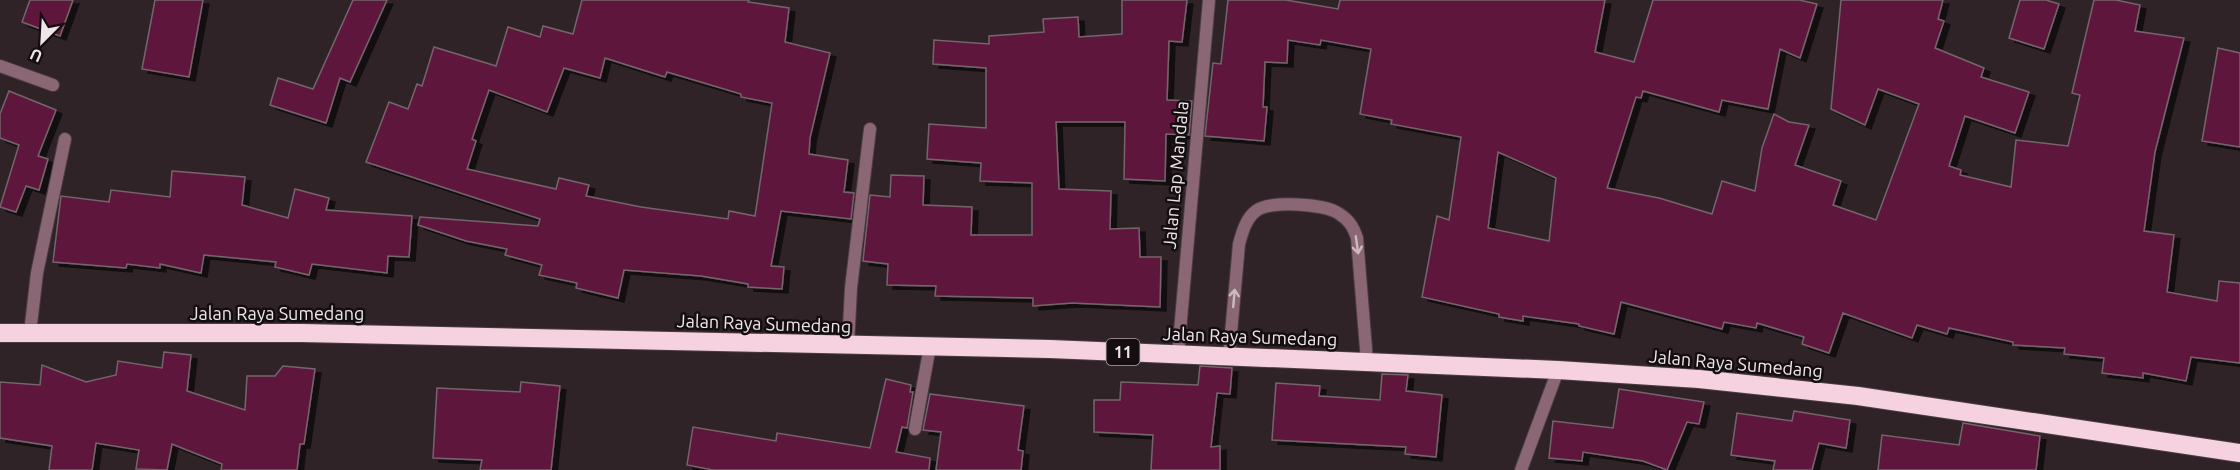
<svg xmlns="http://www.w3.org/2000/svg" width="2240" height="470" font-family="Ubuntu,sans-serif">
<style>
.building{fill:#5f163d;stroke:#74656b;stroke-width:1.5;fill-rule:evenodd;filter:url(#shadow)}
.lines{fill:none;stroke-linecap:round;stroke-linejoin:round}
.lane-casing{stroke:#4b3e43;stroke-width:14}
.street-casing{stroke:#4b3e43;stroke-width:14}
.highway-casing{stroke:#4b3e43;stroke-width:20}
.lane{stroke:#8b6776;stroke-width:12}
.street{stroke:#8b6776;stroke-width:12}
.highway{stroke:#f6d1e0;stroke-width:18}
.oneway{stroke:#ccbac1}
.labels{text-anchor:middle;dominant-baseline:central;stroke-width:5;stroke-linejoin:round;paint-order:stroke}
.shield{fill:#140e11;stroke:#ada5a8;stroke-width:1.5}
.shield-label{font-size:16px;font-weight:bold;fill:#efe6e9}
.street-label{font-size:18px;fill:#efe6e9;stroke:#140e11}
</style>
<defs>
<filter id="shadow"><feDropShadow dx="6" dy="4" stdDeviation="0" flood-color="#0009"/></filter>
</defs>
<rect width="100%" height="100%" fill="#302328"/>
<g class="building">
<path d="M30 0H73L60 36 22 22Z"/>
<path d="M155 0H203L189 77 142 69Z"/>
<path d="M353 0H387L350 82 340 78 326 123 270 105 278 78 313 89Z"/>
<path d="M582 0H749L748 2 789 8 785 42 830 53 810 138 809 154 848 160 844 192 854 193 851 219 781 211 771 266 784 267 782 289 748 287V284L701 276 624 270 618 298 576 288 577 283 539 275 542 265 505 255 507 249 466 241 418 225 420 217 538 226 540 219 366 162 389 102 408 109 417 84 422 86 434 47 496 66 508 27 540 37 543 26 573 34ZM605 58 665 77 667 72 741 94V97L772 103 755 216 729 211 728 219 641 207 586 196 589 185 559 178 556 189 467 169 476 141 472 139 489 90 547 112 564 68 600 78Z"/>
<path d="M1122 0H1187L1182 42 1169 41 1167 100 1192 101 1189 135 1166 134 1165 181 1124 179 1125 122H1056L1059 189 1111 191 1110 229 1139 228 1140 257H1161L1160 307 1072 303 1033 306V298L935 296 936 286 887 285 888 264 863 261 870 195 890 197 891 175 924 176 923 205 972 207 971 235H1032V183L980 181 981 163 927 159 929 124 986 128V68L933 64 934 40 989 44V36L1044 32 1043 19 1078 17 1079 37 1122 34Z"/>
<path d="M1228 0H1286L1338 9 1340 0H1605L1595 52 1634 62 1653 0H1799L1817 4 1800 58 1780 49 1768 109 1722 100 1719 112 1643 91 1641 98 1636 97 1607 188 1659 198 1712 214 1722 181 1755 191 1762 148 1774 114 1789 122 1809 125 1795 165 1841 181 1833 205 1876 220 1919 104 1878 89 1865 125 1831 109 1841 0H1943L1938 19 1944 21 1935 48 1984 68 1981 77 2029 92 2015 133 1965 116 1949 166 1961 170 1960 175 2011 187 2016 140 2068 146 2080 95 2072 93 2094 0H2116L2140 5 2135 31 2184 38 2155 152 2144 231 2174 235 2167 292 2217 301 2219 281 2240 283V363L2191 357 2186 381 2143 373V378L2102 373 2104 358 2064 354 2065 348 2013 345V342L1949 328 1947 334 1917 325 1912 338 1843 313 1829 353 1802 344 1804 337 1757 323 1756 328 1724 322 1722 329 1621 302 1614 334 1579 326V324L1523 316V321L1499 317V314L1422 297 1437 216 1449 220 1461 137 1391 124 1392 120 1360 114 1371 49 1321 40 1320 45 1288 40 1287 63 1265 62 1263 107H1267L1264 141 1205 136 1213 63 1221 64ZM1498 152 1556 178 1549 241 1488 228Z"/>
<path d="M2020 0H2046L2059 4 2044 49 2009 38Z"/>
<path d="M2218 48 2240 53V147L2202 141Z"/>
<path d="M9 91 56 110 38 156 48 159 39 190 26 186 16 212 0 207 19 145 0 138V114Z"/>
<path d="M172 171 245 177 242 205 288 218 295 189 329 198 326 210 412 216 409 257 388 256 387 273 312 264 309 275 275 267 276 262 204 255 201 273 160 264V268L127 264 126 268 53 262 61 196 109 202 111 190 170 197Z"/>
<path d="M164 352 191 355 187 391 245 410 247 376H275L283 366 315 369 304 444H300L297 470H221L222 464 172 444 167 470 136 469 139 450 96 443 92 470H49L52 446 0 438V382L40 385 42 365 86 382 116 375 118 361 162 368Z"/>
<path d="M1200 366 1232 368 1230 394 1217 393 1211 447 1220 446V470H1151L1153 435 1094 432V400H1120L1121 382 1198 385Z"/>
<path d="M1382 374 1408 375 1406 391 1442 395 1436 457 1405 454 1406 447 1272 440 1276 383 1320 386 1319 396 1380 400Z"/>
<path d="M886 379 911 385 910 392H913L907 428 902 427 896 452 930 458 929 470H713L687 465 693 427 776 441 777 433 870 448Z"/>
<path d="M521 382 560 386 551 470H480L482 460 433 458 437 388 520 392Z"/>
<path d="M1619 389 1704 402 1699 424 1687 422 1667 470 1643 461 1583 452 1582 461 1549 458 1553 421 1613 428Z"/>
<path d="M930 394 1024 406 1018 450 1023 451 1021 470H936L941 432 923 430Z"/>
<path d="M1794 411 1850 420 1846 448 1819 443 1812 470H1773L1775 461 1731 455 1737 413 1792 421Z"/>
<path d="M1963 423 2040 436 2036 470H1878L1882 435 1959 445Z"/>
</g>
<g class="lines">
<g class="lane-casing">
<g id="lane">
<path d="M1229 356 1239 244C1242 233 1246 218 1256 211 1270 200 1324 204 1338 213 1349 220 1353 226 1357 238L1367 361"/>
<path d="M915 429 930 346"/>
</g>
</g>
<g class="street-casing">
<g id="street">
<path d="M0 66 53 85"/>
<path d="M30 333 37 273 65 139"/>
<path d="M848 346 851 288 870 129"/>
<path d="M1178 354 1209 0"/>
<path d="M1521 470 1558 370"/>
</g>
</g>
<g class="highway-casing">
<path id="highway" d="M0 333H302L1050 349 1558 370 1699 379 1858 396 2240 453"/>
</g>
<use href="#lane" class="lane"/>
<use href="#street" class="street"/>
<use href="#highway" class="highway"/>
</g>
<defs><path id="oneway-shaft" d="M-6 0H5M1.5-3L5.5 0L1.5 3" fill="none" stroke-width="1.6" stroke-linecap="round" stroke-linejoin="round" transform="scale(1.5)"/></defs>
<g class="oneway">
<use href="#oneway-shaft" transform="translate(1357 245) rotate(82)"/>
<use href="#oneway-shaft" transform="translate(1234 298) rotate(-85)"/>
</g>
<g class="labels">
<rect class="shield" x="1106.5" y="339" width="33" height="26" rx="4.5"/>
<g class="shield-label">
<text x="1123" y="352">11</text>
</g>
<g class="street-label">
<text transform="translate(1175 175) rotate(-85)">Jalan Lap Mandala</text>
<text x="277" y="313">Jalan Raya Sumedang</text>
<text transform="translate(764 323) rotate(2)">Jalan Raya Sumedang</text>
<text transform="translate(1250 336) rotate(2)">Jalan Raya Sumedang</text>
<text transform="translate(1736 363) rotate(5)">Jalan Raya Sumedang</text>
</g>
</g>
<g transform="translate(42 42) rotate(204)" stroke="#140e11" stroke-width="4.5" paint-order="stroke">
<path d="M0-4.5L10 22L0 15L-10 22Z" fill="#efe6e9"/>
<text y="-9" font-size="16" font-weight="bold" text-anchor="middle" fill="#efe6e9">U</text>
</g>
</svg>
